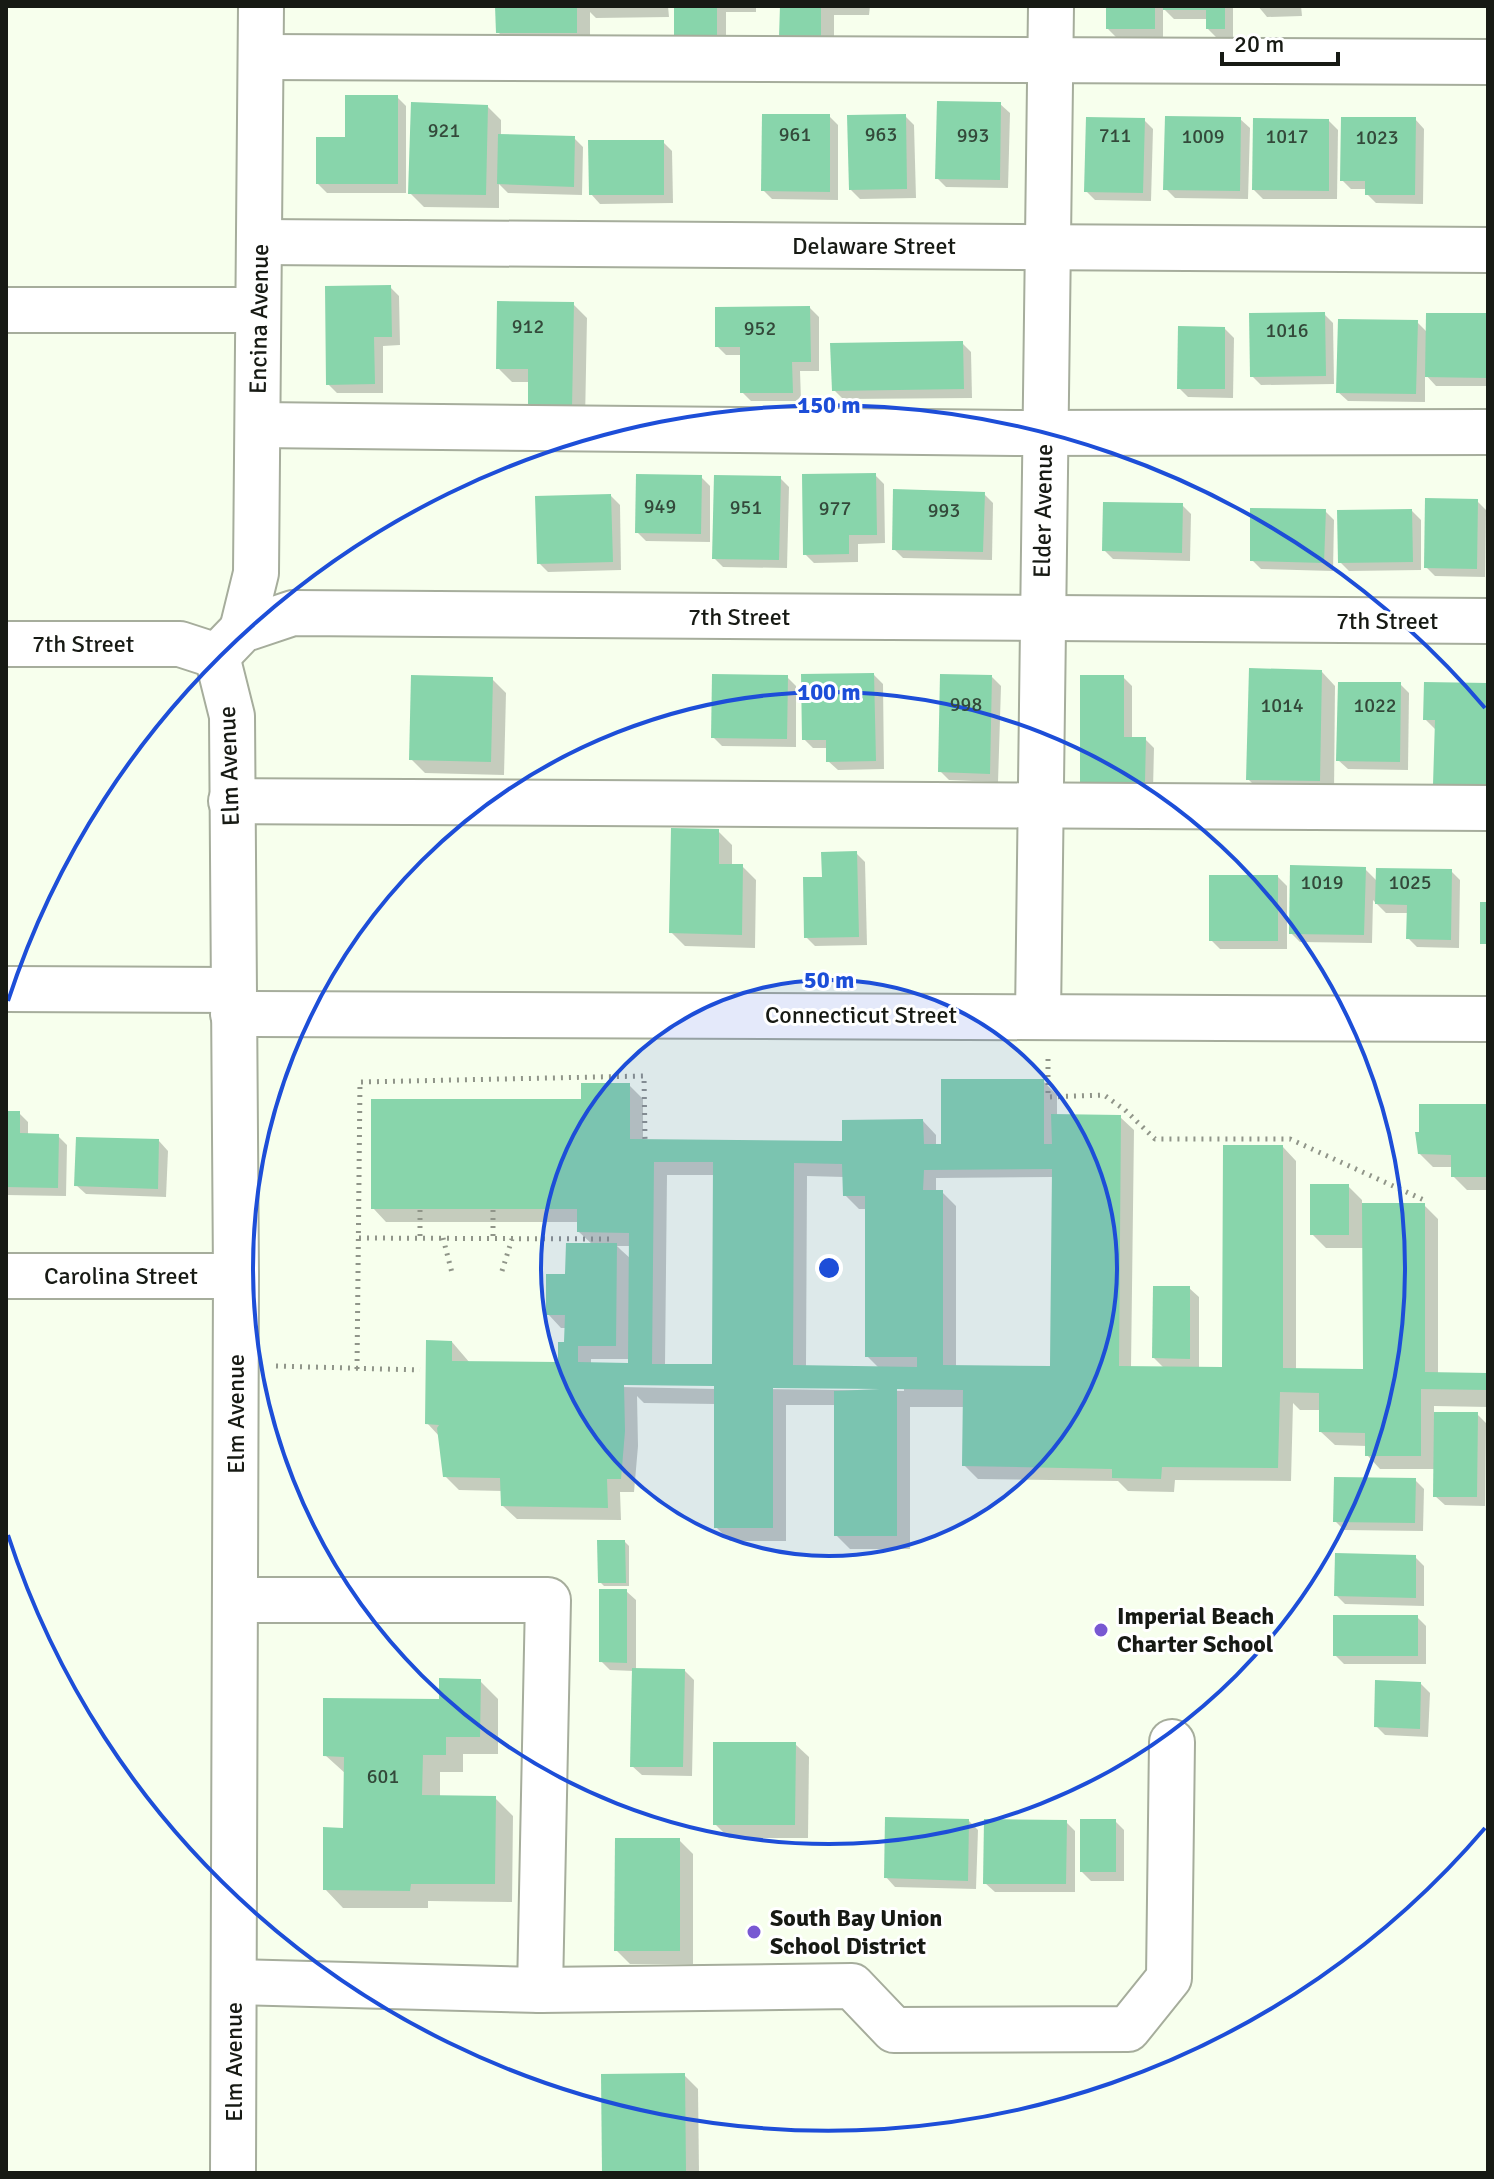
<svg xmlns="http://www.w3.org/2000/svg" width="1494" height="2179" font-family="Signika,sans-serif">
<style>
.shadow{fill:#0003;fill-rule:evenodd}
.building{fill:#88d5ab;fill-rule:evenodd}
.lines{fill:none;stroke-linecap:round;stroke-linejoin:round}
.minor-casing{stroke:#a6ad9c;stroke-width:48}
.path{stroke:#909589;stroke-width:5;stroke-dasharray:2 6;stroke-linecap:butt}
.minor{stroke:#fff;stroke-width:44}
.ring{fill:none;stroke:#1d4ed8;stroke-width:4}
.poi-dot{fill:#7858d2;stroke:#fff;stroke-width:3}
.labels{text-anchor:middle;dominant-baseline:central;stroke-width:6;stroke-linejoin:round;paint-order:stroke}
.number-label{font-size:20px;fill:#33493a}
.street-label{font-size:24px;fill:#171a14;stroke:#fff}
.poi-label{font-size:24px;font-weight:bold;fill:#171a14;stroke:#fff;text-anchor:start}
.centre{fill:#1d4ed8;stroke:#fff;stroke-width:4}
.ring-label{font-size:24px;text-anchor:middle;font-weight:bold;fill:#1d4ed8;stroke:#fff;stroke-width:6;stroke-linejoin:round;paint-order:stroke}
</style>
<rect width="100%" height="100%" fill="#f7ffed"/>
<g class="shadow">
<path d="M497 6H668L669 17 596 18 590 12V46H512L498 32Z"/>
<path d="M676 6H756V12H726V45H685L676 36Z"/>
<path d="M782 6H870L869 15H834V51L795 50 781 37Z"/>
<path d="M1108 6H1233V38H1217L1208 29V19H1174L1163 8V37L1117 38 1108 29Z"/>
<path d="M1258 6H1301L1302 16 1267 17Z"/>
<path d="M397 97 406 106V193H327L318 184 347 139Z"/>
<path d="M1000 104 1010 113 1008 188 946 187 937 178Z"/>
<path d="M487 106 501 120V136L574 138 583 147 582 195 508 193 499 184V208L424 207 410 193Z"/>
<path d="M829 116 838 125V200L772 199 763 190Z"/>
<path d="M905 116 914 125 916 198 860 199 851 190Z"/>
<path d="M1240 119 1250 128 1248 199 1175 198 1166 189Z"/>
<path d="M1415 119 1424 129 1423 204 1376 203 1367 194V189H1351L1342 180Z"/>
<path d="M1144 120 1153 129 1151 201 1095 200 1086 191Z"/>
<path d="M1329 121 1338 130 1337 199H1263L1254 190Z"/>
<path d="M663 142 672 151 673 203 600 204 591 194Z"/>
<path d="M390 287 399 296 400 345 383 346V393H337L328 384Z"/>
<path d="M573 304 587 318 585 421 530 382H512L498 368Z"/>
<path d="M810 308 819 317V371H800L801 401H751L742 392V355H726L717 346Z"/>
<path d="M1324 314 1333 323 1334 384 1261 385 1252 376Z"/>
<path d="M1488 315V386H1436L1425 374V402L1348 401 1338 392 1417 322 1428 333Z"/>
<path d="M1225 329 1234 338 1233 398 1188 397 1179 388Z"/>
<path d="M962 343 971 352 972 398 843 399 834 390Z"/>
<path d="M875 475 884 484 885 543 858 544V562L814 563 805 554Z"/>
<path d="M701 477 710 486V542L646 541 637 532Z"/>
<path d="M780 478 789 487 787 568 723 567 714 558Z"/>
<path d="M984 494 993 503 992 560 903 558 894 549Z"/>
<path d="M611 496 620 505 621 570 548 572 539 563Z"/>
<path d="M1477 501 1486 510 1485 577 1435 576 1426 567Z"/>
<path d="M1182 505 1191 514 1190 561 1113 559 1104 550Z"/>
<path d="M1325 511 1334 520 1333 571 1261 569 1252 560Z"/>
<path d="M1412 511 1421 520V570L1349 571 1340 562Z"/>
<path d="M1322 672 1335 686 1334 794 1262 793 1248 779Z"/>
<path d="M874 675 883 684 884 769 838 770 828 761V748H813L804 739Z"/>
<path d="M787 677 796 686V747L722 746 713 737Z"/>
<path d="M992 677 1001 686 998 782 949 780 940 771Z"/>
<path d="M1123 677 1132 686V739H1145L1154 748 1153 790H1092L1082 781Z"/>
<path d="M492 679 506 693 504 775 425 773 411 759Z"/>
<path d="M1400 684 1409 693 1408 770 1348 769 1338 760Z"/>
<path d="M1488 686V799L1449 798 1436 785 1437 731 1425 719Z"/>
<path d="M718 831 732 845V866H742L756 880 755 948 685 946 671 932Z"/>
<path d="M856 853 865 862 867 945 815 946 806 937 824 879Z"/>
<path d="M1365 869 1378 882 1451 871 1460 880 1459 948 1417 947 1408 938 1409 913H1386L1373 900 1372 943 1300 942 1291 933Z"/>
<path d="M1278 877 1287 886V949H1220L1211 940Z"/>
<path d="M1043 1081 1057 1095V1116L1120 1117 1134 1130 1131 1368 1165 1369 1154 1358 1189 1288 1199 1297V1369L1227 1370 1283 1147 1296 1161V1371L1365 1373 1364 1248H1326L1312 1234 1348 1186 1362 1200V1205H1424L1438 1219V1374L1488 1375V1407L1434 1406V1414H1477L1486 1423 1485 1506 1445 1505 1435 1496 1436 1469H1380L1367 1455V1446L1335 1445 1321 1432V1410H1300L1293 1403 1291 1481 1175 1480 1174 1492 1128 1491 1118 1481 978 1479 964 1465 965 1407H910V1549H850L836 1535V1405H786V1541H730L716 1527V1404L644 1403 637 1396 638 1446 634 1492H620L621 1520 517 1519 503 1506V1491L459 1490 445 1476 440 1437 427 1423 452 1342 470 1363 563 1364 566 1328H561L548 1314 567 1276 593 1245 579 1232V1222H386L373 1208 583 1101 629 1085 643 1099V1141L844 1143 923 1121 936 1135V1146H943ZM667 1175H715L717 1366H665ZM807 1176 844 1177 845 1195 859 1209H867V1356L879 1368 806 1367ZM1053 1177 1052 1371 956 1368V1206L942 1192H936V1178ZM617 1246H631V1259L621 1250ZM591 1359H630V1365L591 1364ZM621 1383 716 1385V1389L621 1387ZM755 1385 904 1387V1391L755 1389Z"/>
<path d="M1488 1106V1190H1467L1453 1176V1167H1433L1419 1153Z"/>
<path d="M6 1113H19L28 1122V1135L58 1136 67 1145 66 1196 6 1195Z"/>
<path d="M159 1141 168 1151 166 1197 86 1194 76 1185Z"/>
<path d="M1415 1480 1424 1489 1423 1531 1344 1530 1335 1521Z"/>
<path d="M625 1542 629 1546V1586H604L600 1582Z"/>
<path d="M1415 1557 1424 1566V1606L1345 1604 1336 1595Z"/>
<path d="M626 1591 636 1600V1670L685 1671 694 1680 692 1776 642 1775 632 1766 634 1671 610 1670 601 1661Z"/>
<path d="M1417 1617 1426 1626V1664H1344L1335 1655Z"/>
<path d="M480 1681 498 1699V1754H463V1772H440V1797L495 1798 513 1816 512 1902 428 1901V1908H343L325 1889 345 1830 346 1774 325 1755Z"/>
<path d="M1421 1684 1430 1693 1428 1737 1385 1735 1376 1726Z"/>
<path d="M795 1744 809 1757 808 1838H729L715 1824Z"/>
<path d="M969 1821 978 1830 976 1889 895 1887 886 1877Z"/>
<path d="M1115 1821 1124 1830V1881H1091L1082 1872Z"/>
<path d="M1066 1822 1075 1831V1892H995L985 1883Z"/>
<path d="M679 1840 693 1854V1964H630L616 1950Z"/>
<path d="M684 2075 698 2089 699 2173H604Z"/>
</g>
<g class="building">
<path d="M495 6H577V33H496Z"/>
<path d="M674 6H717V37L674 36Z"/>
<path d="M780 6H821V38L779 37Z"/>
<rect x="1106" y="6" width="49" height="23"/>
<path d="M1163 6H1225V29H1206V10H1163Z"/>
<path d="M345 95H398V184H316V137H345Z"/>
<path d="M937 101 1001 102 1000 180 935 179Z"/>
<path d="M411 102 488 105 486 195 408 194Z"/>
<path d="M762 114H830V192L761 191Z"/>
<path d="M906 114 907 189 849 190 847 115Z"/>
<path d="M1165 116 1241 117 1240 191 1163 190Z"/>
<path d="M1086 117 1145 118 1143 193 1084 192Z"/>
<path d="M1341 117H1416L1415 195H1365V181H1340Z"/>
<path d="M1253 118 1329 119V191L1252 190Z"/>
<path d="M498 134 575 136 574 187 497 184Z"/>
<path d="M588 140H664V195H589Z"/>
<path d="M391 285 392 337H374L375 384 326 385 325 286Z"/>
<path d="M497 301 574 302 572 408H528V369H496Z"/>
<path d="M810 306 811 362H792L793 393H740V347H715V307Z"/>
<path d="M1325 312 1326 376 1250 377 1249 313Z"/>
<path d="M1426 313H1488V378L1425 377Z"/>
<path d="M1338 319 1418 320 1416 394 1336 393Z"/>
<path d="M1178 326 1225 327V389H1177Z"/>
<path d="M963 341 964 389 832 391 830 343Z"/>
<path d="M876 473 877 535H849V554L803 555 802 474Z"/>
<path d="M636 474 702 475 701 534 635 533Z"/>
<path d="M714 475 781 476 779 560 712 559Z"/>
<path d="M893 489 985 492 983 552 892 550Z"/>
<path d="M611 494 613 562 537 564 535 496Z"/>
<path d="M1425 498 1478 499 1477 569 1424 568Z"/>
<path d="M1103 502 1183 503 1182 553 1102 551Z"/>
<path d="M1250 508 1326 509 1324 563 1250 561Z"/>
<path d="M1412 509 1413 562 1338 563 1337 510Z"/>
<path d="M1249 668 1322 670 1320 781 1246 780Z"/>
<path d="M874 673 876 761 826 762V740H802L801 674Z"/>
<path d="M712 674 788 675 787 739 711 738Z"/>
<path d="M940 674 992 675 990 774 938 772Z"/>
<path d="M411 675 493 677 491 762 409 760Z"/>
<path d="M1080 675H1124V737H1146L1145 782H1080Z"/>
<path d="M1338 682H1401L1400 762 1336 761Z"/>
<path d="M1424 682 1488 683V786L1433 785 1435 720H1423Z"/>
<path d="M671 828 719 829V864H743L742 935 669 933Z"/>
<path d="M857 851 859 937 804 938 803 877H822L821 852Z"/>
<path d="M1290 865 1366 867 1364 935 1289 934Z"/>
<path d="M1376 868 1452 869 1451 940 1406 939 1407 905 1375 904Z"/>
<rect x="1209" y="875" width="69" height="66"/>
<rect x="1480" y="902" width="8" height="42"/>
<path d="M941 1079H1044V1144H1052L1051 1114 1121 1115 1119 1366 1222 1367 1223 1145H1283V1368L1363 1369 1362 1203H1425V1372L1488 1373V1390L1421 1389V1456H1365V1433L1319 1432V1393L1280 1392 1278 1468 1162 1467 1161 1479 1112 1478V1469L962 1466 963 1390 897 1389V1536H834V1391L880 1389 773 1388V1528H714V1386L624 1385 625 1431 621 1479H607L608 1508 501 1506 500 1478 443 1477 437 1428 439 1425 425 1424 426 1340 452 1341V1361L558 1362V1342H564L565 1315H546V1274H565L566 1243H617L616 1346H578V1362L628 1363 629 1233 577 1232V1209H371V1099H581V1083H630V1139L842 1141V1120L923 1119 924 1144H941ZM654 1162H713L712 1364H652ZM794 1163 842 1164 843 1196H865V1357H917V1367L793 1365ZM1052 1169 1050 1366 943 1365V1190H923L924 1170Z"/>
<path d="M1419 1104H1488V1177H1451V1155L1418 1154 1415 1132H1419Z"/>
<path d="M6 1111H20V1133L59 1134 58 1188 6 1187Z"/>
<path d="M76 1137 159 1139 158 1189 74 1186Z"/>
<rect x="1310" y="1184" width="39" height="51"/>
<path d="M1153 1286H1190V1359L1152 1358Z"/>
<path d="M1434 1412H1478L1477 1497H1433Z"/>
<path d="M1334 1477 1416 1478 1415 1523 1333 1522Z"/>
<path d="M597 1540H625L626 1583H598Z"/>
<path d="M1335 1553 1416 1555V1598L1334 1596Z"/>
<path d="M599 1589H627V1663L599 1662Z"/>
<rect x="1333" y="1615" width="85" height="41"/>
<path d="M632 1668 685 1669 683 1767H630Z"/>
<path d="M439 1678 481 1679 480 1737H446V1755H423L422 1795 496 1796 495 1884H411L410 1891 323 1890V1827L343 1828 344 1757 323 1756V1698L439 1699Z"/>
<path d="M1375 1680 1421 1682 1420 1729 1374 1727Z"/>
<path d="M713 1742H796L795 1825H713Z"/>
<path d="M885 1817 969 1819 968 1881 884 1878Z"/>
<path d="M984 1819 1067 1820 1066 1884H983Z"/>
<rect x="1080" y="1819" width="36" height="53"/>
<path d="M615 1838H680V1951H614Z"/>
<path d="M685 2073 686 2173H602L601 2074Z"/>
</g>
<g class="lines">
<g class="minor-casing">
<g id="minor">
<path d="M261 57 1488 62"/>
<path d="M260 242 1488 250"/>
<path d="M6 310H258"/>
<path d="M258 425 1015 433 1488 432"/>
<path d="M242 630 256 573 261 6"/>
<path d="M6 644H180L217 656"/>
<path d="M217 656 232 716 236 1276 233 2173"/>
<path d="M217 656 242 630 293 613 1488 621"/>
<path d="M231 801 1488 808"/>
<path d="M6 989 233 990"/>
<path d="M233 1014 1488 1019"/>
<path d="M1038 1016 1051 6"/>
<path d="M6 1276H236"/>
<path d="M235 1600H548L540 1990"/>
<path d="M234 1982 540 1990 852 1986 894 2030 1128 2029 1169 1978 1172 1742"/>
</g>
</g>
<g class="path">
<path d="M1048 1059V1097L1104 1095 1125 1110 1155 1139H1290L1424 1200"/>
<path d="M420 1210V1238"/>
<path d="M493 1210V1239"/>
<path d="M359 1238 612 1239"/>
<path d="M443 1238 452 1273"/>
<path d="M502 1271 512 1239"/>
<path d="M276 1366 420 1370"/>
<path d="M357 1369 360 1082 644 1076 645 1140"/>
</g>
<use href="#minor" class="minor"/>
</g>
<circle cx="829" cy="1268" r="288" fill="#1d4ed8" fill-opacity=".12"/>
<g class="ring">
<circle cx="829" cy="1268" r="288"/>
<circle cx="829" cy="1268" r="576"/>
<path d="M1485 1828A863 863 0 0 1 8 1535M8 1001A863 863 0 0 1 1485 708"/>
</g>
<g class="poi-dot">
<circle cx="1101" cy="1630" r="8"/>
<circle cx="754" cy="1932" r="8"/>
</g>
<g class="labels">
<g class="number-label">
<text x="444" y="130">921</text>
<text x="795" y="134">961</text>
<text x="881" y="134">963</text>
<text x="973" y="135">993</text>
<text x="1115" y="135">711</text>
<text x="1203" y="136">1009</text>
<text x="1287" y="136">1017</text>
<text x="1377" y="137">1023</text>
<text x="528" y="326">912</text>
<text x="760" y="328">952</text>
<text x="1287" y="330">1016</text>
<text x="660" y="506">949</text>
<text x="746" y="507">951</text>
<text x="835" y="508">977</text>
<text x="944" y="510">993</text>
<text x="966" y="704">998</text>
<text x="1282" y="705">1014</text>
<text x="1375" y="705">1022</text>
<text x="1322" y="882">1019</text>
<text x="1410" y="882">1025</text>
<text x="383" y="1776">601</text>
</g>
<g class="street-label">
<text x="874" y="246">Delaware Street</text>
<text transform="translate(259 319) rotate(-89)">Encina Avenue</text>
<text transform="translate(1043 511) rotate(-89)">Elder Avenue</text>
<text x="739" y="617">7th Street</text>
<text x="1387" y="621">7th Street</text>
<text x="83" y="644">7th Street</text>
<text transform="translate(229 766) rotate(-92)">Elm Avenue</text>
<text x="861" y="1015">Connecticut Street</text>
<text x="121" y="1276">Carolina Street</text>
<text transform="translate(236 1414) rotate(-90)">Elm Avenue</text>
<text transform="translate(234 2062) rotate(-90)">Elm Avenue</text>
</g>
<g class="poi-label">
<text x="1117" y="1616">Imperial Beach<tspan x="1117" dy="28">Charter School</tspan></text>
<text x="770" y="1918">South Bay Union<tspan x="770" dy="28">School District</tspan></text>
</g>
</g>
<circle cx="829" cy="1268" r="12" class="centre"/>
<g class="ring-label">
<text x="829" y="413">150 m</text>
<text x="829" y="700">100 m</text>
<text x="829" y="988">50 m</text>
</g>
<rect width="1494" height="2179" fill="none" stroke="#171a14" stroke-width="16"/>
<path d="M1222 52v12h116v-12" fill="none" stroke="#171a14" stroke-width="4"/>
<text x="1234" y="52" font-size="24" fill="#171a14" stroke="#ffffff" stroke-width="6" paint-order="stroke">20 m</text>
</svg>
